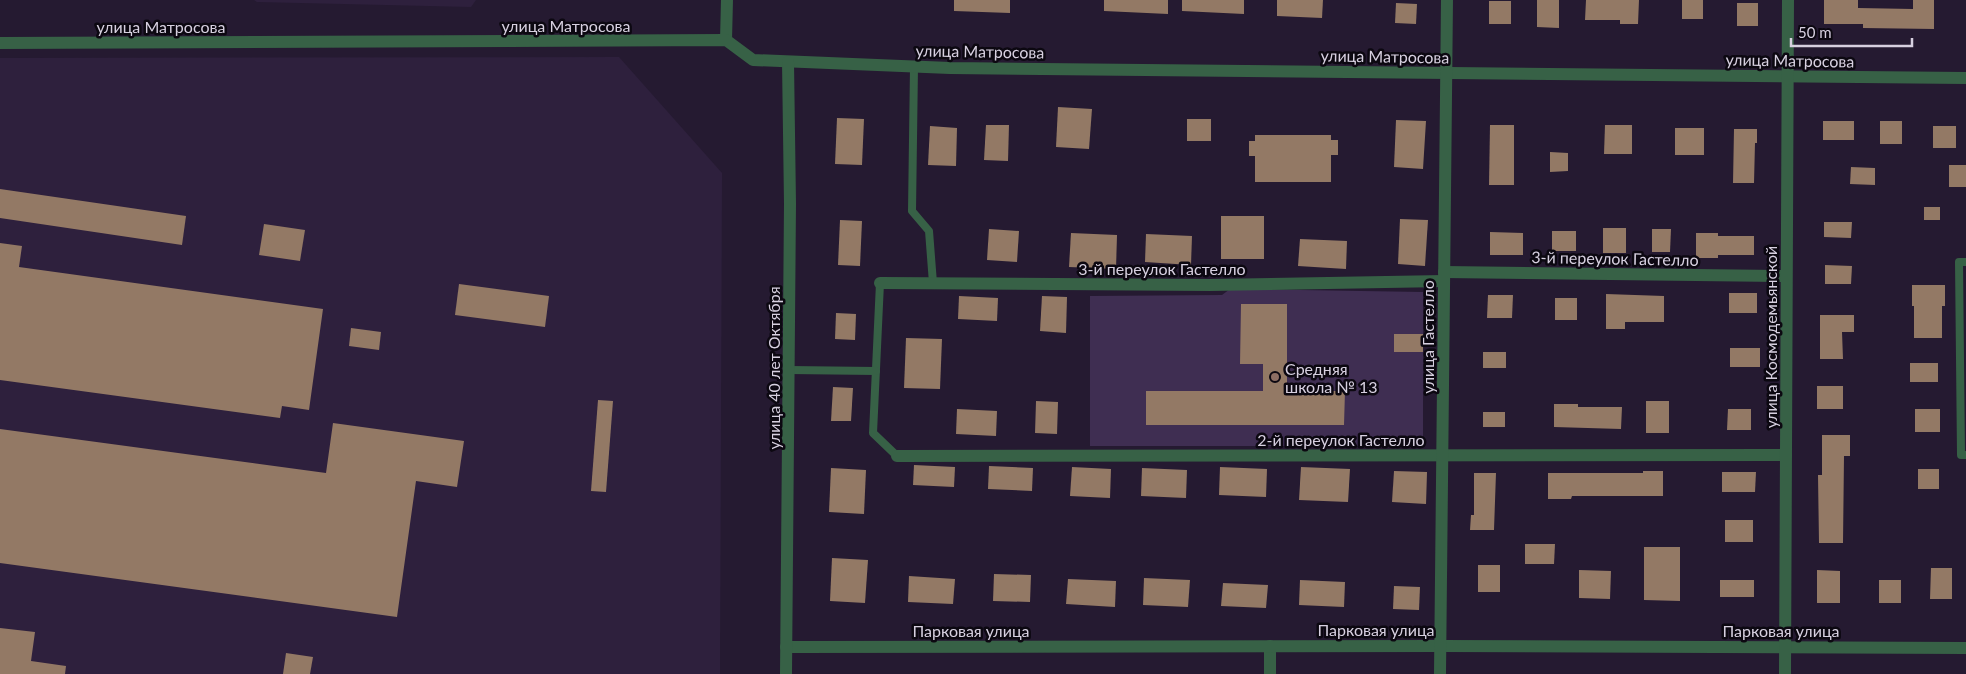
<svg xmlns="http://www.w3.org/2000/svg" width="1966" height="674" font-family="Lato,sans-serif">
<style>
.built{fill:#2e203d}
.green{fill:#3f2e52}
.building{fill:#937965}
.lines{fill:none;stroke-linecap:round;stroke-linejoin:round}
.lane{stroke:#376146;stroke-width:8}
.street{stroke:#376146;stroke-width:12}
.education-dot{fill:#8d6e63;stroke:#0c0811;stroke-width:2}
.labels{text-anchor:middle;dominant-baseline:central;stroke-width:5;stroke-linejoin:round;paint-order:stroke}
.street-label{font-size:16px;fill:#d7d0e0;stroke:#0c0811}
.poi-label{font-size:16px;fill:#d7d0e0;stroke:#0c0811;text-anchor:start}
</style>
<rect width="100%" height="100%" fill="#251a31"/>
<g class="built">
<path d="M254 0H476L471 7 257 2Z"/>
<path d="M619 57 722 173 720 674H0V58Z"/>
</g>
<path class="green" d="M1230 289 1423 292V446H1090V296L1222 295Z"/>
<g class="building">
<path d="M954 0H1010V13L954 11Z"/>
<path d="M1104 0H1168V14L1104 11Z"/>
<path d="M1182 0H1244V14L1182 11Z"/>
<path d="M1277 0H1323L1322 18 1277 16Z"/>
<path d="M1537 0H1559V28L1537 27Z"/>
<path d="M1586 0H1639L1638 24H1620V20H1585Z"/>
<rect x="1682" y="0" width="21" height="19"/>
<path d="M1824 0H1858V8L1913 9V0H1934V29L1863 28V24H1824Z"/>
<rect x="1489" y="1" width="22" height="23"/>
<path d="M1396 3 1417 4 1416 24 1395 23Z"/>
<rect x="1737" y="3" width="21" height="23"/>
<path d="M1058 107 1092 109 1089 149 1056 147Z"/>
<path d="M837 118 864 119 862 165 835 164Z"/>
<rect x="1187" y="119" width="24" height="22"/>
<path d="M1396 120 1426 121 1423 169 1394 167Z"/>
<rect x="1823" y="121" width="31" height="19"/>
<rect x="1880" y="121" width="22" height="23"/>
<path d="M986 125H1009L1008 161 984 160Z"/>
<path d="M1490 125H1514V185H1489Z"/>
<path d="M1605 125H1632V154H1604Z"/>
<path d="M930 126 957 128 956 166 928 165Z"/>
<rect x="1933" y="126" width="23" height="22"/>
<rect x="1675" y="128" width="29" height="27"/>
<path d="M1734 129H1757V143H1755L1754 183H1733Z"/>
<path d="M1255 135H1331V140H1338V155H1331V182H1255V156H1249V141H1255Z"/>
<path d="M1550 152 1568 153V171L1550 172Z"/>
<rect x="1949" y="165" width="17" height="22"/>
<path d="M1851 167 1875 168V185L1850 184Z"/>
<path d="M0 189 186 216 182 245 0 218Z"/>
<rect x="1924" y="207" width="16" height="13"/>
<rect x="1221" y="216" width="43" height="43"/>
<path d="M1400 219 1428 220 1425 266 1398 264Z"/>
<path d="M840 220 862 221 860 266 838 265Z"/>
<path d="M1824 222H1852L1851 238 1824 237Z"/>
<path d="M264 224 305 230 300 261 259 255Z"/>
<rect x="1603" y="228" width="23" height="25"/>
<path d="M989 229 1019 231 1017 262 987 260Z"/>
<path d="M1652 229H1671L1670 252H1652Z"/>
<rect x="1552" y="231" width="24" height="20"/>
<path d="M1490 232 1523 233V255H1490Z"/>
<path d="M1071 233 1117 235 1116 269 1069 267Z"/>
<path d="M1696 233H1718V236H1754V255H1718V258H1696Z"/>
<path d="M1146 234 1192 236 1191 265 1145 262Z"/>
<path d="M1300 239 1347 241 1346 269 1298 266Z"/>
<path d="M0 243 22 246 19 267 323 309 309 410 282 406 280 418 0 380Z"/>
<path d="M1825 265 1852 266 1851 284H1825Z"/>
<path d="M459 284 549 296 545 327 455 315Z"/>
<path d="M1912 285H1945V306H1942V338H1914V306H1912Z"/>
<rect x="1729" y="293" width="28" height="20"/>
<path d="M1606 294 1664 296V322H1625V329H1606Z"/>
<path d="M1488 295H1513L1512 318H1487Z"/>
<path d="M959 296 998 298 997 321 958 319Z"/>
<path d="M1042 296 1067 297 1066 333 1040 331Z"/>
<rect x="1555" y="298" width="22" height="22"/>
<path d="M1241 304H1287V391H1345L1344 425H1146V391H1263V364H1240Z"/>
<path d="M836 313 856 314 855 340 835 339Z"/>
<path d="M1820 315H1854V332H1842L1843 359H1820Z"/>
<path d="M351 328 381 332 379 350 349 346Z"/>
<rect x="1394" y="334" width="29" height="18"/>
<path d="M906 338 942 339 940 389 904 388Z"/>
<rect x="1730" y="348" width="30" height="19"/>
<rect x="1483" y="352" width="23" height="16"/>
<rect x="1910" y="363" width="28" height="19"/>
<rect x="1817" y="386" width="26" height="23"/>
<path d="M833 387 853 388 851 421H831Z"/>
<path d="M598 400 613 401 606 492 591 491Z"/>
<path d="M1036 401 1058 402 1057 434 1035 433Z"/>
<rect x="1646" y="401" width="23" height="32"/>
<path d="M1554 404H1578V407H1622L1621 429 1554 427Z"/>
<path d="M957 409 997 411 996 436 956 434Z"/>
<path d="M1728 409H1751V430H1727Z"/>
<rect x="1915" y="409" width="25" height="23"/>
<rect x="1483" y="412" width="22" height="15"/>
<path d="M333 423 464 441 457 487 416 481 397 617 0 563V429L326 473Z"/>
<path d="M1822 435H1850V456H1844L1843 543H1819L1818 475H1822Z"/>
<path d="M914 465 955 467 954 487 913 485Z"/>
<path d="M989 466 1033 468 1032 491 988 489Z"/>
<path d="M1072 467 1111 469 1110 498 1070 496Z"/>
<path d="M1220 467 1267 469 1266 497 1219 495Z"/>
<path d="M1301 467 1350 469 1348 502 1299 500Z"/>
<path d="M831 468 866 470 864 514 829 512Z"/>
<path d="M1142 468 1187 470 1186 498 1141 496Z"/>
<rect x="1918" y="469" width="21" height="20"/>
<path d="M1394 471 1427 472 1426 504 1392 502Z"/>
<path d="M1643 471H1663V496H1572L1571 499H1548V473H1643Z"/>
<path d="M1722 472H1756L1755 492H1722Z"/>
<path d="M1474 473H1496L1494 530H1470L1471 515H1474Z"/>
<rect x="1725" y="520" width="28" height="22"/>
<path d="M1525 544H1555L1554 564H1525Z"/>
<path d="M1644 547H1680V601L1644 600Z"/>
<path d="M832 558 868 560 865 603 830 601Z"/>
<rect x="1478" y="565" width="22" height="27"/>
<path d="M1931 568H1952V599H1930Z"/>
<path d="M1579 570 1611 571 1610 599 1579 598Z"/>
<path d="M1817 570 1840 571V603H1817Z"/>
<path d="M994 574 1031 575 1030 602 993 601Z"/>
<path d="M909 576 955 579 953 604 908 602Z"/>
<path d="M1144 578 1190 580 1188 607 1143 605Z"/>
<path d="M1068 579 1116 581 1115 607 1066 604Z"/>
<path d="M1300 580 1345 582 1344 607 1299 605Z"/>
<rect x="1720" y="580" width="34" height="17"/>
<rect x="1879" y="580" width="22" height="23"/>
<path d="M1223 583 1268 585 1266 608 1221 606Z"/>
<path d="M1394 586 1420 587 1419 610 1393 609Z"/>
<path d="M0 628 35 632 31 661 66 666 65 674H0Z"/>
<path d="M286 653 313 657 310 674H283Z"/>
</g>
<g class="lines">
<g class="lane">
<path d="M914 67 912 211 929 231 933 283"/>
<path d="M1966 262H1959L1961 455H1966"/>
<path d="M880 283 873 433 897 456"/>
<path d="M789 370 876 371"/>
</g>
<g class="street">
<path d="M726 40 727 0"/>
<path d="M0 43 726 40 753 60 950 68 1966 78"/>
<path d="M1444 272 1786 276"/>
<path d="M880 283 1210 285 1444 281"/>
<path d="M897 456 1786 455"/>
<path d="M1270 646V674"/>
<path d="M786 647 1441 646 1966 648"/>
<path d="M786 674 790 204 788 62"/>
<path d="M1440 674 1447 0"/>
<path d="M1785 674 1788 0"/>
</g>
</g>
<circle class="education-dot" cx="1275" cy="377" r="5"/>
<g class="labels">
<g class="street-label">
<text x="566" y="25">улица Матросова</text>
<text x="161" y="26">улица Матросова</text>
<text transform="translate(980 51) rotate(1)">улица Матросова</text>
<text transform="translate(1385 56) rotate(1)">улица Матросова</text>
<text transform="translate(1790 60) rotate(1)">улица Матросова</text>
<text transform="translate(1615 258) rotate(1)">3-й переулок Гастелло</text>
<text x="1162" y="268">3-й переулок Гастелло</text>
<text transform="translate(1427 337) rotate(-90)">улица Гастелло</text>
<text transform="translate(1770 337) rotate(-90)">улица Космодемьянской</text>
<text transform="translate(773 368) rotate(-90)">улица 40 лет Октября</text>
<text x="1341" y="439">2-й переулок Гастелло</text>
<text x="1376" y="629">Парковая улица</text>
<text x="971" y="630">Парковая улица</text>
<text x="1781" y="630">Парковая улица</text>
</g>
<g class="poi-label">
<text x="1285" y="368">Средняя<tspan x="1285" dy="18">школа № 13</tspan></text>
</g>
</g>
<path d="M1791 38v8h121v-8" fill="none" stroke="#d7d0e0" stroke-width="2.5"/>
<text x="1798" y="38" font-size="15" fill="#d7d0e0" stroke="#0c0811" stroke-width="4" paint-order="stroke">50 m</text>
</svg>
